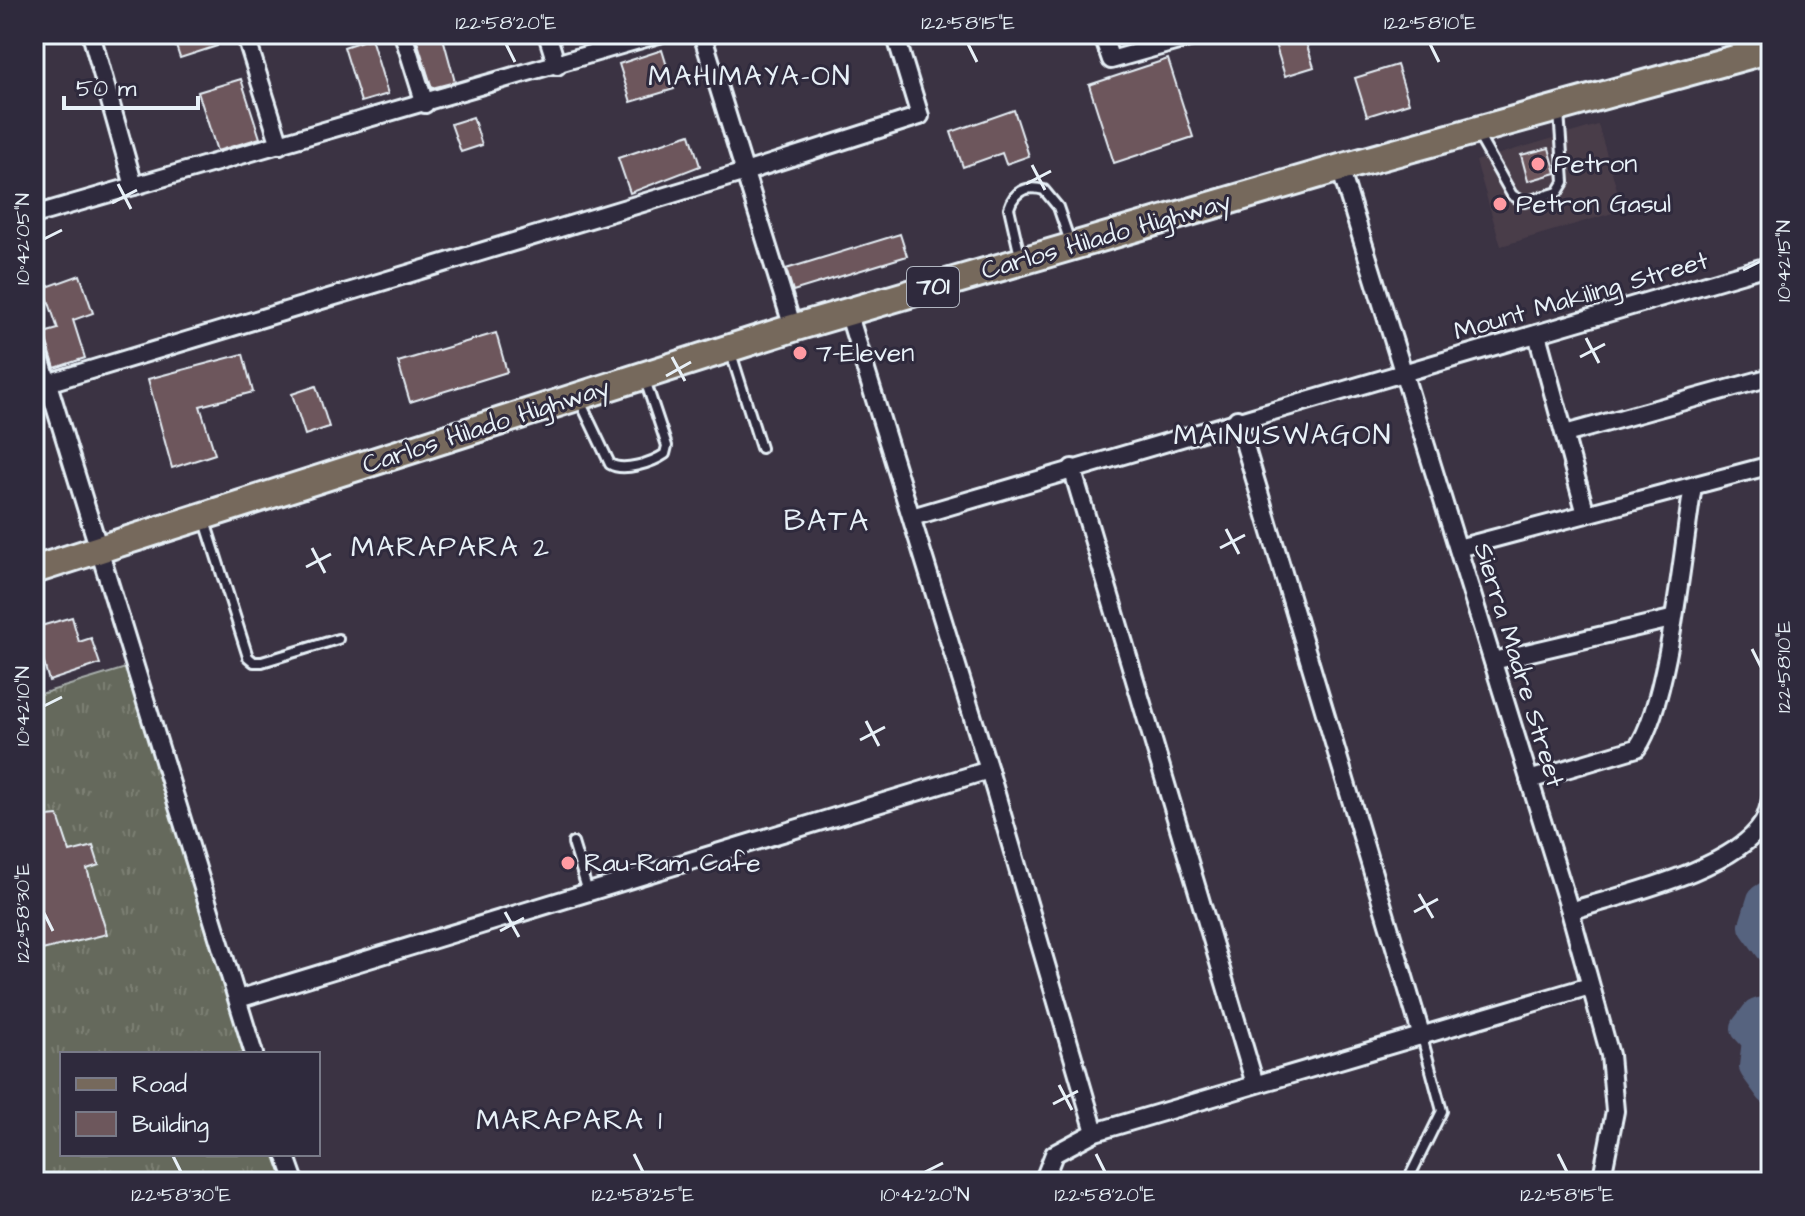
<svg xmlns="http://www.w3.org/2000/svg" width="1805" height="1216" font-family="'Architects Daughter',sans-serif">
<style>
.built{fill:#4a3e4a}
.grass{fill:url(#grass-tufts);stroke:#a6adaa;stroke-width:2}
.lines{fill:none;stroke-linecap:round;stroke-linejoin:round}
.river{stroke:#57637f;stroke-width:32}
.building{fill:#6d575c;stroke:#e8f1f8;stroke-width:2}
.lane-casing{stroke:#e8f1f8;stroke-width:14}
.street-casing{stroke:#e8f1f8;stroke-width:22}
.primary-casing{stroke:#e8f1f8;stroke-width:32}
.lane{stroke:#2f2a3d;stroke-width:8}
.street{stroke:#2f2a3d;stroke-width:16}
.primary{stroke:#76695c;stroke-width:26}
.ticks{fill:none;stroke:#e8f1f8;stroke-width:3}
.poi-dot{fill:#ff9aa2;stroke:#2f2a3d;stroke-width:3}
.labels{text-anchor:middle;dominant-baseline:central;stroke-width:6;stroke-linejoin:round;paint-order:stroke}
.shield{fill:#2f2a3d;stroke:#b0b5c0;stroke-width:2}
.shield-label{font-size:24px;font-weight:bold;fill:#e8f1f8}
.poi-label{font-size:26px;fill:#e8f1f8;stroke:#2f2a3d;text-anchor:start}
.street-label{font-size:26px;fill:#e8f1f8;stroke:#2f2a3d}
.neighbourhood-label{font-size:28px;letter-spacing:2px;fill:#e8f1f8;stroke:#2f2a3d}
.quarter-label{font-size:30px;letter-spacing:2px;fill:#e8f1f8;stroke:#2f2a3d}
.neatline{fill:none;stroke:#e8f1f8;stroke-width:3}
.ticks-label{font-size:20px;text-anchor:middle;fill:#e8f1f8}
</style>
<defs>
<pattern id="grass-tufts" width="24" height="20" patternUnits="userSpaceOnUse" patternTransform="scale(2)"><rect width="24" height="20" fill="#65695b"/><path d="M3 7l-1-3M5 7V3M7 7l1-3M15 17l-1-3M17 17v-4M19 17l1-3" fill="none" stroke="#7b7f73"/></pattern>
</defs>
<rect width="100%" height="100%" fill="#3b3343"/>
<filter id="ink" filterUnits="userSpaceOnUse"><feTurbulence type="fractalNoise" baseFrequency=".0125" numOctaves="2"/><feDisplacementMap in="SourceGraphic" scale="16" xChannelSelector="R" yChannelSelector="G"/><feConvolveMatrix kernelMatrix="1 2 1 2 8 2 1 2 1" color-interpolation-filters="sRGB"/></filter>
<g filter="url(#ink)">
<path class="built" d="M1598 125 1623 210 1501 246 1476 161Z"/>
<path class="grass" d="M129 667 247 1054H62V1154H277L286 1182H34V696Z"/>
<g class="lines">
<g class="river">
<path d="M1771 895 1763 900 1755 926 1771 948"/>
<path d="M1771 1010 1757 1015 1747 1028 1758 1040 1755 1067 1771 1089"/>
</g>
</g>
<g class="building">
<path d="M172 34H213L217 46 180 58Z"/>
<path d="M415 34H442L455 82 432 88Z"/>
<path d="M1272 34H1303L1314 67 1285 76Z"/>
<path d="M371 38 388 94 361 102 344 47Z"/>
<path d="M662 50 674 89 631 102 619 64Z"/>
<path d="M1168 59 1193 137 1114 163 1089 85Z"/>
<path d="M1397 65 1409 103 1367 116 1355 78Z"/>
<path d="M241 79 260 138 217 151 198 92Z"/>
<path d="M1014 110 1029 156 1006 164 1002 153 963 167 951 132Z"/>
<path d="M473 117 482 145 461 152 451 124Z"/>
<path d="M690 134 700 166 630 193 618 158Z"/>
<path d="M1549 148 1556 173 1528 181 1521 155Z"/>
<path d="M900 234 907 256 793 291 786 269Z"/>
<path d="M80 275 93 313 73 320 85 358 55 368 44 333 58 329 44 288Z"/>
<path d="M496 333 507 372 410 402 398 362Z"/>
<path d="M243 354 253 392 200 406 215 454 172 468 148 379Z"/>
<path d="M316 386 329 427 305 435 292 394Z"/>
<path d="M72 617 79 642 91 638 100 664 49 681 34 628Z"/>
<path d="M58 816 70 852 93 846 99 865 87 869 107 934 34 952V818Z"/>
</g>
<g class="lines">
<g class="lane-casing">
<g id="lane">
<path d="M1477 133 1512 195 1524 202 1558 192 1564 182 1559 112"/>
<path d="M1020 256 1009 208C1014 191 1027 185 1044 190L1058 207 1070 242"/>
<path d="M731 353 761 448"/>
<path d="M580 401 610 464C623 472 652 463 665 454L667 446 645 380"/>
<path d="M205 521 248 657 254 662H262L338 639"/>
<path d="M573 843 588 892"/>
<path d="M1407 1182 1442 1111 1422 1037"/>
</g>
</g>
<g class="street-casing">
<g id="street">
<path d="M91 34 134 186"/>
<path d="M245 34 280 145"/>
<path d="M403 34 425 104"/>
<path d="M547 34 557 66"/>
<path d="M702 34 793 328"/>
<path d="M1102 34 1111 60 1203 34"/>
<path d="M1340 168 1570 911 1610 1055 1615 1111 1601 1182"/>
<path d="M34 215 659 34"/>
<path d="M848 312 989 770 1095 1132"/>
<path d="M1537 334 1586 514"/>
<path d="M34 338 254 1054"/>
<path d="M34 387 745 172 920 116 895 34"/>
<path d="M1237 419 1422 1037"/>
<path d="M1565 434 1771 377"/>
<path d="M1072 468 1255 1084"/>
<path d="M912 517 1771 265"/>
<path d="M1458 548 1771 465"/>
<path d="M1493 661 1671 619"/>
<path d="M1529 780 1637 748C1669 703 1683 546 1693 486"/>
<path d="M1570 911C1621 895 1734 870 1763 823 1767 817 1769 807 1771 800"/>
<path d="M238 999 989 770"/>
<path d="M285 1154 295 1182"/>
<path d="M1043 1182 1054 1154 1095 1132 1590 986"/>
</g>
</g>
<g class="primary-casing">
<path id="primary" d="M34 570 793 328 1340 168 1771 49"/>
</g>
<use href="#lane" class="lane"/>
<use href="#street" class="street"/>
<use href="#primary" class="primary"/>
</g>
</g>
<path class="ticks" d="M506 44 515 62M968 44 977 62M1430 44 1439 62M1032 165 1045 190M118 184 131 209M1026 184 1051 171M112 203 137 190M44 239 62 230M1743 270 1761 261M1586 338 1599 363M672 357 685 381M1580 357 1605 344M666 376 691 362M1226 529 1239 554M312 548 325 573M1220 548 1245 535M306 567 331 554M1752 649 1761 667M44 706 62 697M866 721 879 746M860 740 885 727M1419 894 1433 918M505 912 519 937M1414 912 1438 899M44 913 53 931M500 931 524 918M1059 1085 1072 1110M1053 1104 1078 1091M172 1154 181 1172M634 1154 643 1172M1096 1154 1105 1172M1558 1154 1567 1172M925 1172 943 1163"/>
<g class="poi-dot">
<circle cx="1538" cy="164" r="8"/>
<circle cx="1500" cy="204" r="8"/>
<circle cx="800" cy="353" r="8"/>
<circle cx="568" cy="863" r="8"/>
</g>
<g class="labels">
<rect class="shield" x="907" y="267" width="52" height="40" rx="6"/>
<g class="shield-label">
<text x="933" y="287">701</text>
</g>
<g class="poi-label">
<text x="1554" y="164">Petron</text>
<text x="1516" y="204">Petron Gasul</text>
<text x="816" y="353">7-Eleven</text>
<text x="584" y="863">Rau-Ram Cafe</text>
</g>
<g class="street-label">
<text transform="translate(1106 236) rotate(-16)">Carlos Hilado Highway</text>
<text transform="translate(1581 296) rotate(-16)">Mount Makiling Street</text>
<text transform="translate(486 426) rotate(-18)">Carlos Hilado Highway</text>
<text transform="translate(1519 665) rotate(73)">Sierra Madre Street</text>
</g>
<g class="neighbourhood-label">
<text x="750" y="76">MAHIMAYA-ON</text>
<text x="1283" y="435">MAINUSWAGON</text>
<text x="451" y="547">MARAPARA 2</text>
<text x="570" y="1120">MARAPARA 1</text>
</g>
<g class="quarter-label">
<text x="827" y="521">BATA</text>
</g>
</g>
<rect width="1805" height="1216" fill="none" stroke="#2f2a3d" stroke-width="88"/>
<rect x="60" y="1052" width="260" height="104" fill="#2f2a3d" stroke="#797a88" stroke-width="2"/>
<rect x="76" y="1078" width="40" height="12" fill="#76695c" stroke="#797a88" stroke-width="2"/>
<text x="132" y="1092" font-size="24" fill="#e8f1f8">Road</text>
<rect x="76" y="1112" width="40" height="24" fill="#6d575c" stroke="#797a88" stroke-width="2"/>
<text x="132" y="1132" font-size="24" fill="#e8f1f8">Building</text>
<path d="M64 96v12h134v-12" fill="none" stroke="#e8f1f8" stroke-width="4"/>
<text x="76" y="96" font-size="24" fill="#e8f1f8" stroke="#2f2a3d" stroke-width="6" paint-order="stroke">50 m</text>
<rect x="44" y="44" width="1717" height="1128" class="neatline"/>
<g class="ticks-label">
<text x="506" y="29">122°58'20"E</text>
<text x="968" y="29">122°58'15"E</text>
<text x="1430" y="29">122°58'10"E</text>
<text transform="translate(22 239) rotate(-90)" y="7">10°42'05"N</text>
<text transform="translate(1783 261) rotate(-90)" y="7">10°42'15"N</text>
<text transform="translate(1783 667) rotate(-90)" y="7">122°58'10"E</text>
<text transform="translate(22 706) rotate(-90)" y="7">10°42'10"N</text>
<text transform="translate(22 913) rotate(-90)" y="7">122°58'30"E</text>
<text x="181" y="1201">122°58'30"E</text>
<text x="643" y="1201">122°58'25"E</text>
<text x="925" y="1201">10°42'20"N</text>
<text x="1105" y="1201">122°58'20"E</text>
<text x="1567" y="1201">122°58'15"E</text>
</g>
</svg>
